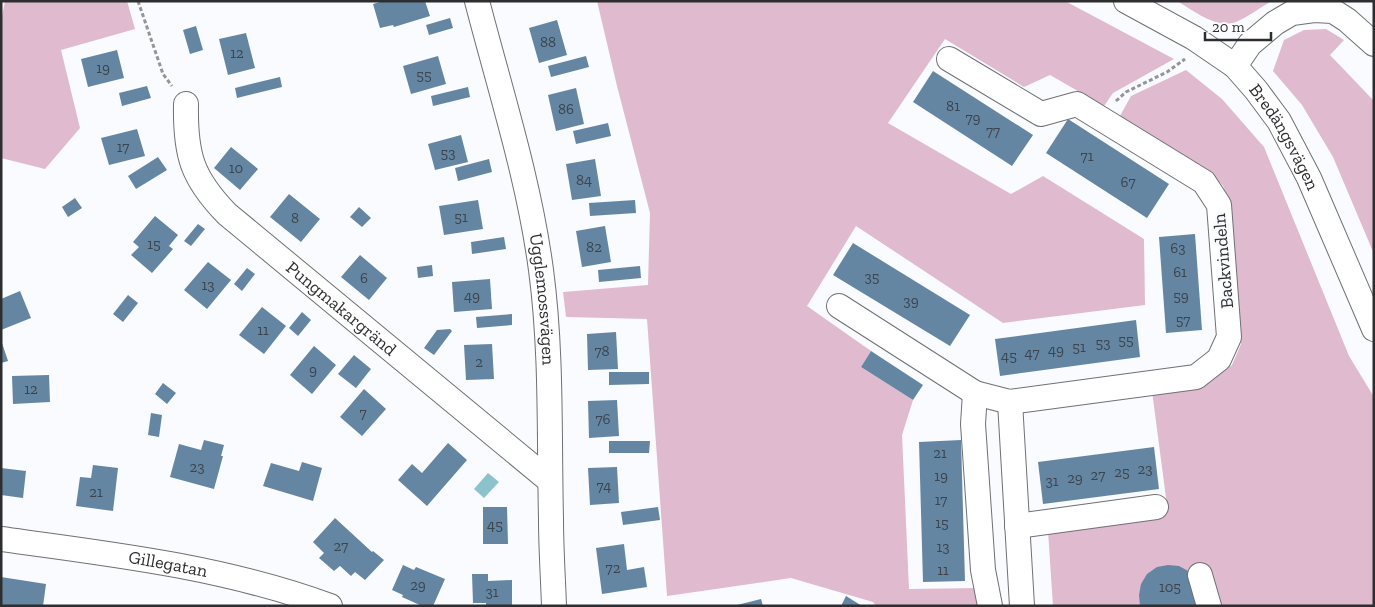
<svg xmlns="http://www.w3.org/2000/svg" width="1375" height="607" font-family="'Zilla Slab',serif">
<style>
.green{fill:#e0bace}
.water{fill:#8bc2cc}
.building{fill:#6486a3}
.lines{fill:none;stroke-linecap:round;stroke-linejoin:round}
.minor-casing{stroke:#6f7074;stroke-width:26}
.path{stroke:#949598;stroke-width:3;stroke-dasharray:4 2.5;stroke-linecap:butt}
.minor{stroke:#fff;stroke-width:24}
.labels{text-anchor:middle;dominant-baseline:central;stroke-width:4.5;stroke-linejoin:round;paint-order:stroke}
.number-label{font-size:15px;fill:#3c444d}
.street-label{font-size:18px;fill:#2e2e30;stroke:#fafbff}
</style>
<rect width="100%" height="100%" fill="#fafbff"/>
<g class="green">
<path d="M5 1H127L135 29 61 50 80 128 45 169 1 158V21Z"/>
<path d="M597 1H1065L1174 59 1113 93 1104 106 1050 75 1024 87 945 39 888 123 1011 194 1043 176 1144 239 1145 305 1003 323 856 226 807 306 871 351 861 367 913 400 902 435 909 589 977 588 983 606H876L873 602 791 578 667 596 647 319 566 317 563 292 648 285 650 213 617 86Z"/>
<path d="M1177 1H1272C1260 7 1250 16 1238 21 1219 31 1194 11 1177 1Z"/>
<path d="M1326 29 1344 40 1330 55 1374 101V254L1333 157 1302 105 1273 71 1284 40 1304 30Z"/>
<path d="M1186 70 1222 99 1264 147 1349 356 1374 397V606H1053L1048 531 1168 513 1152 391 1205 384 1232 365 1241 344 1231 210 1223 186 1207 169 1120 116 1131 96Z"/>
</g>
<path class="water" d="M488 473 499 482 484 498 474 489Z"/>
<g class="building">
<path d="M383 1H425L430 16 394 27 393 25 380 28 373 4Z"/>
<path d="M450 18 453 28 429 35 426 25Z"/>
<path d="M557 20 567 55 539 63 529 28Z"/>
<path d="M196 26 203 50 190 54 183 30Z"/>
<path d="M246 33 255 68 228 75 219 39Z"/>
<path d="M117 50 124 78 88 87 81 59Z"/>
<path d="M438 56 446 84 411 94 403 66Z"/>
<path d="M586 56 589 67 551 77 548 66Z"/>
<path d="M933 71 1033 135 1012 166 913 102Z"/>
<path d="M280 77 282 87 237 98 235 88Z"/>
<path d="M147 86 151 98 122 106 119 93Z"/>
<path d="M468 87 470 97 433 106 431 96Z"/>
<path d="M576 88 584 124 556 131 548 95Z"/>
<path d="M1068 119 1169 184 1147 218 1046 153Z"/>
<path d="M608 123 611 136 576 144 573 131Z"/>
<path d="M137 129 145 156 109 165 101 138Z"/>
<path d="M461 135 468 162 435 170 428 144Z"/>
<path d="M231 147 258 169 240 190 214 168Z"/>
<path d="M158 157 167 170 136 189 128 176Z"/>
<path d="M489 159 492 172 458 181 455 168Z"/>
<path d="M595 159 601 196 572 200 566 164Z"/>
<path d="M289 194 320 219 301 242 270 217Z"/>
<path d="M75 198 82 208 68 217 62 207Z"/>
<path d="M478 200 483 229 444 235 439 206Z"/>
<path d="M635 200 636 213 590 216 589 203Z"/>
<path d="M359 207 371 218 362 227 350 217Z"/>
<path d="M155 216 178 235 169 246 173 249 152 273 131 255 139 247 133 242Z"/>
<path d="M198 224 205 229 191 246 184 241Z"/>
<path d="M605 226 611 262 582 267 576 231Z"/>
<path d="M1195 234 1202 330 1166 333 1159 237Z"/>
<path d="M504 237 506 249 472 254 471 242Z"/>
<path d="M853 243 970 315 950 346 833 275Z"/>
<path d="M360 255 387 278 369 300 341 277Z"/>
<path d="M208 262 231 280 207 309 184 290Z"/>
<path d="M432 265 433 276 418 278 417 267Z"/>
<path d="M640 266 641 278 599 282 598 270Z"/>
<path d="M247 268 255 274 242 291 234 284Z"/>
<path d="M490 279 492 309 454 312 452 282Z"/>
<path d="M20 291 31 318 1 330V299Z"/>
<path d="M128 295 138 303 123 322 113 314Z"/>
<path d="M262 307 286 326 264 354 239 335Z"/>
<path d="M302 312 311 320 298 336 289 328Z"/>
<path d="M512 314V325L477 328 476 317Z"/>
<path d="M1136 320 1140 357 1000 376 995 339Z"/>
<path d="M450 329 452 331 434 355 424 348 437 330Z"/>
<path d="M616 332 618 369 588 370 587 334Z"/>
<path d="M1 340 8 361 1 363Z"/>
<path d="M492 344 494 379 466 380 464 345Z"/>
<path d="M314 346 336 365 312 394 290 375Z"/>
<path d="M871 351 923 385 913 400 861 367Z"/>
<path d="M354 355 371 369 356 388 338 374Z"/>
<path d="M609 372H649V384L609 385Z"/>
<path d="M49 375 50 402 13 404 12 376Z"/>
<path d="M163 383 176 393 167 404 155 394Z"/>
<path d="M364 389 386 409 362 436 340 417Z"/>
<path d="M617 400 619 436 589 438 588 401Z"/>
<path d="M151 413 162 415 159 437 148 435Z"/>
<path d="M204 440 224 445 221 456H223L214 489 170 477 179 444 201 450Z"/>
<path d="M961 440 965 581 923 582 919 442Z"/>
<path d="M609 441H650L649 453H609Z"/>
<path d="M448 443 467 460 427 506 398 480 412 464 422 473Z"/>
<path d="M1154 447 1159 489 1043 504 1038 462Z"/>
<path d="M302 462 322 468 313 501 263 486 271 463 299 471Z"/>
<path d="M93 465 118 468 113 511 76 506 80 477 91 478Z"/>
<path d="M617 467 619 503 590 505 588 468Z"/>
<path d="M1 468 26 471 23 498 1 495Z"/>
<path d="M483 507H507L508 544H483Z"/>
<path d="M658 507 660 520 623 525 621 512Z"/>
<path d="M335 518 372 552 373 551 384 560 365 580 355 572 351 576 340 566 334 571 319 558 324 553 313 542Z"/>
<path d="M624 544 627 570 644 567 647 587 602 594 596 548Z"/>
<path d="M403 565 414 570 416 567 445 579 433 606H422L402 597 403 595 392 590Z"/>
<path d="M1168 565 1179 566 1190 572 1199 606H1140L1139 595 1141 584 1147 574 1157 567Z"/>
<path d="M472 574H488V581L512 580V606H486V603H473Z"/>
<path d="M1 577 46 584 43 606 1 605Z"/>
<path d="M846 596 862 606H841Z"/>
<path d="M761 599 763 606H737V605Z"/>
</g>
<g class="lines">
<g class="minor-casing">
<g id="minor">
<path id="s1" d="M477 1C500 90 529 179 541 270 552 352 549 436 551 519 551 548 553 577 554 606"/>
<path id="s2" d="M1126 1 1194 38 1235 66 1256 90 1279 121 1309 178 1374 329"/>
<path d="M1235 66 1250 44 1275 23 1292 13 1314 10 1333 11 1347 20 1374 44"/>
<path id="s3" d="M186 104C185 155 192 178 227 214L550 481"/>
<path d="M839 306 975 393 1010 402 1196 377 1219 359 1229 337 1219 205 1204 182 1077 104 1041 114 949 59"/>
<path d="M975 393 973 424 983 570 990 606"/>
<path d="M1010 402 1022 606"/>
<path d="M1017 526 1156 507"/>
<path id="s4" d="M1 539C112 554 224 567 330 606"/>
<path d="M1200 575 1209 606"/>
</g>
</g>
<g class="path">
<path d="M138 1 163 74 172 86"/>
<path d="M1116 101 1126 92 1167 72 1185 59"/>
</g>
<use href="#minor" class="minor"/>
</g>
<g class="labels">
<g class="number-label">
<text x="548" y="42">88</text>
<text x="237" y="53">12</text>
<text x="103" y="68">19</text>
<text x="424" y="75">55</text>
<text x="953" y="106">81</text>
<text x="566" y="109">86</text>
<text x="973" y="118">79</text>
<text x="993" y="131">77</text>
<text x="123" y="147">17</text>
<text x="448" y="153">53</text>
<text x="1087" y="156">71</text>
<text x="236" y="168">10</text>
<text x="584" y="180">84</text>
<text x="1128" y="182">67</text>
<text x="461" y="217">51</text>
<text x="295" y="218">8</text>
<text x="154" y="244">15</text>
<text x="594" y="247">82</text>
<text x="1178" y="248">63</text>
<text x="1180" y="272">61</text>
<text x="872" y="277">35</text>
<text x="364" y="278">6</text>
<text x="208" y="285">13</text>
<text x="472" y="296">49</text>
<text x="1181" y="296">59</text>
<text x="911" y="301">39</text>
<text x="1183" y="320">57</text>
<text x="263" y="330">11</text>
<text x="1126" y="340">55</text>
<text x="1103" y="343">53</text>
<text x="1079" y="347">51</text>
<text x="1056" y="350">49</text>
<text x="602" y="351">78</text>
<text x="1032" y="353">47</text>
<text x="1009" y="356">45</text>
<text x="479" y="362">2</text>
<text x="313" y="370">9</text>
<text x="31" y="389">12</text>
<text x="363" y="413">7</text>
<text x="603" y="419">76</text>
<text x="940" y="453">21</text>
<text x="197" y="467">23</text>
<text x="1145" y="469">23</text>
<text x="1122" y="472">25</text>
<text x="1098" y="475">27</text>
<text x="941" y="476">19</text>
<text x="1075" y="478">29</text>
<text x="1052" y="481">31</text>
<text x="604" y="486">74</text>
<text x="96" y="492">21</text>
<text x="941" y="500">17</text>
<text x="942" y="523">15</text>
<text x="495" y="525">45</text>
<text x="341" y="546">27</text>
<text x="943" y="547">13</text>
<text x="613" y="568">72</text>
<text x="943" y="570">11</text>
<text x="418" y="585">29</text>
<text x="1170" y="587">105</text>
<text x="492" y="592">31</text>
</g>
<g class="street-label">
<text stroke="none"><textPath href="#s2" startOffset="214">Bredängsvägen</textPath></text>
<text transform="translate(1223 261) rotate(-95)">Backvindeln</text>
<text stroke="none"><textPath href="#s1" startOffset="306">Ugglemossvägen</textPath></text>
<text stroke="none"><textPath href="#s3" startOffset="270">Pungmakargränd</textPath></text>
<text stroke="none"><textPath href="#s4" startOffset="169">Gillegatan</textPath></text>
</g>
</g>
<rect width="1375" height="607" fill="none" stroke="#2e2e30" stroke-width="5"/>
<path d="M1205 32v8h66v-8" fill="none" stroke="#2e2e30" stroke-width="2.5"/>
<text x="1212" y="32" font-size="15" fill="#2e2e30" stroke="#fafbff" stroke-width="4" paint-order="stroke">20 m</text>
</svg>
